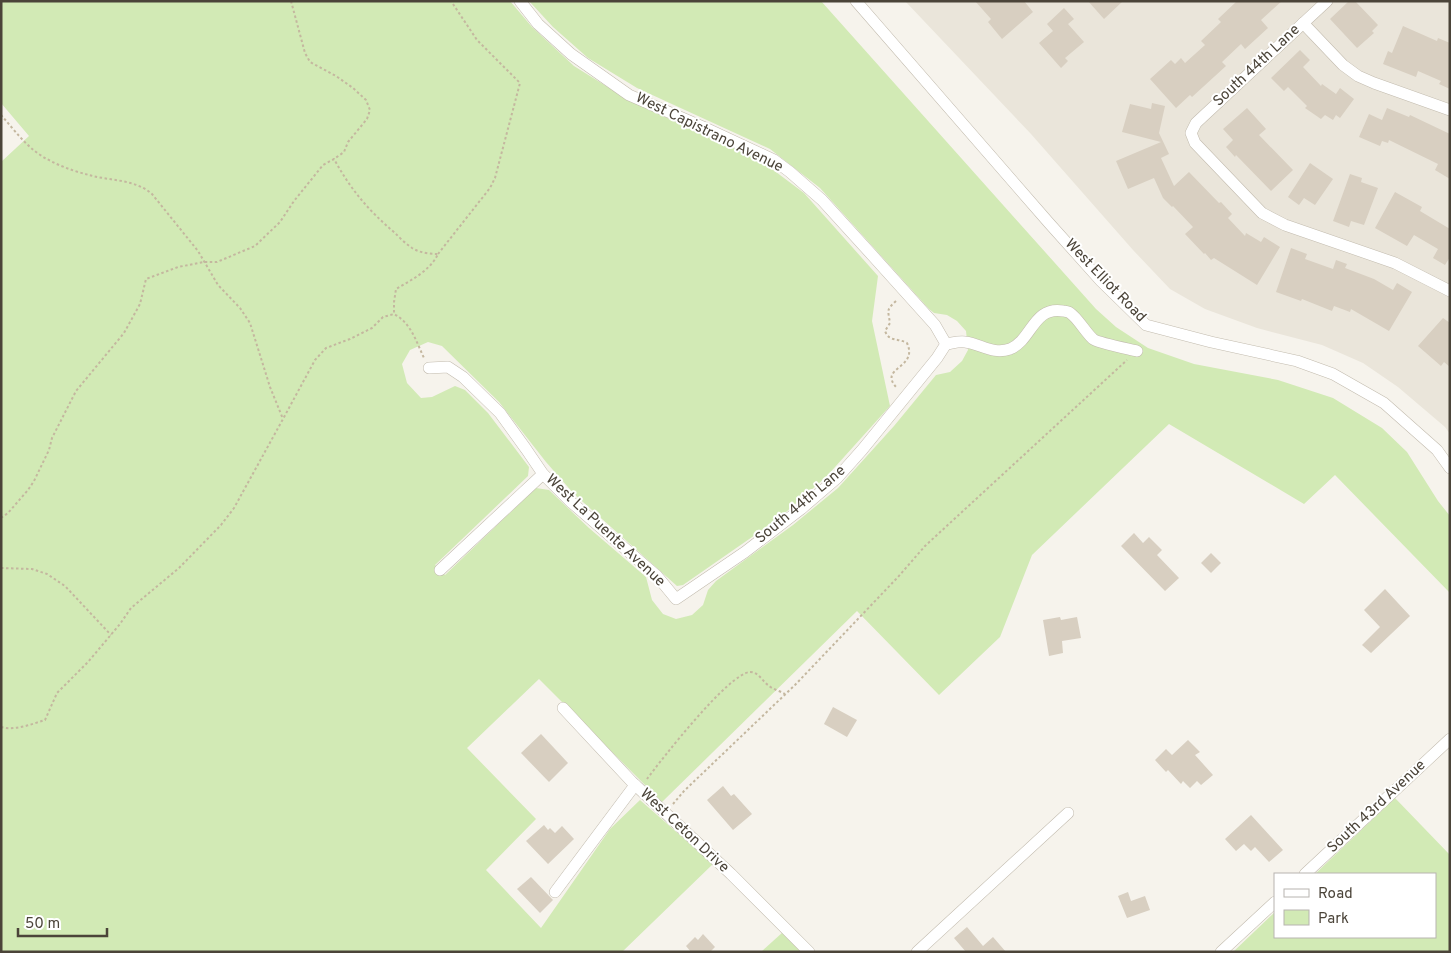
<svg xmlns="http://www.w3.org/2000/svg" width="1451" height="953" font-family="Overpass,sans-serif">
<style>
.residential{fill:#eae5da}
.green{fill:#d2eab5}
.building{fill:#d8cfc1}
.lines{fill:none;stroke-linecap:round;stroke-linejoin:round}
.minor-casing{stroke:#c2bbae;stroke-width:12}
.path{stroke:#c4b79f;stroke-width:2;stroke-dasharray:2.5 2.5;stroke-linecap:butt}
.minor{stroke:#fff;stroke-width:11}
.labels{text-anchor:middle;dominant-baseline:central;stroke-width:4;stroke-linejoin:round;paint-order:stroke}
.street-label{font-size:15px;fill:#4b4439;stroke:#fff}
</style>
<rect width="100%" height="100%" fill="#f6f3ec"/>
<path class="residential" d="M905 1H1450V434L1445 427 1398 387 1363 363 1322 345 1257 328 1205 309 1170 289 1133 250 1031 134Z"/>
<g class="green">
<path d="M1 1H510L532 27 574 66 630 101 760 160 804 193 878 276 872 321 890 406 826 477 778 519 683 585 677 586 574 494 546 462 499 402 442 346 428 342 410 350 402 364 407 383 421 398 432 397 455 386 465 390 488 413 529 467 528 476 435 565 445 575 536 488 549 490 589 528 646 577 652 600 663 614 676 619 692 615 703 605 708 590 716 581 793 525 838 488 894 426 936 375 950 372 962 361 968 350 966 331 957 321 947 315 934 313 929 309 820 188 770 149 637 88 588 58 553 27 529 1H821L1096 309 1116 327 1148 348 1194 364 1278 380 1333 398 1382 428 1407 452 1438 501 1450 516V593L1335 475 1304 504 1169 424 1032 555 1000 637 939 695 857 611 662 802 539 679 467 748 536 819 486 870 541 928 610 829 640 800 713 864 622 952H1V162L29 136 1 103Z"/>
<path d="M1395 798 1450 855V952H1233L1275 912V937H1435V874H1315Z"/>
<path d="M783 932 803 952H761Z"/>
</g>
<g class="building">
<path d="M975 1H1024L1033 12 1002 39 988 22 991 19Z"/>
<path d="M1088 1H1123L1104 19Z"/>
<path d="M1237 1H1282L1261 20 1268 28 1245 49 1241 44 1222 62 1226 66 1192 97 1190 95 1176 108 1150 79 1171 60 1175 64 1181 58 1185 63 1205 45 1201 41 1221 22 1218 19Z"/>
<path d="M1349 1H1355L1378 25 1372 31 1374 33 1357 48 1330 19Z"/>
<path d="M1064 8 1074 19 1068 24 1084 42 1065 58 1068 61 1061 68 1039 43 1053 31 1047 24Z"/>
<path d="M1403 26 1437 41 1438 38 1450 43V89L1439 84 1441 81 1418 71 1416 77 1383 64 1388 51 1392 53Z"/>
<path d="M1300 50 1310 60 1303 67 1321 86 1322 84 1336 94 1340 88 1354 99 1340 118 1336 115 1333 120 1325 115 1321 119 1305 108 1307 106 1288 87 1284 91 1271 78Z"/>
<path d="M1152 103 1165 106 1159 133 1169 154 1161 158 1174 186 1189 172 1219 203 1221 202 1232 214 1228 218 1245 236 1246 233 1261 242 1264 237 1280 247 1257 285 1214 258 1211 260 1205 253 1204 254 1185 234 1193 227 1173 206 1172 207 1163 198 1154 178 1128 189 1116 161 1161 142 1122 132 1130 104 1151 109Z"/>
<path d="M1247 108 1266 129 1259 135 1293 170 1271 191 1236 155 1235 157 1226 147 1233 140 1223 129Z"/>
<path d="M1387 108 1409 117 1410 115 1450 134V179L1435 170 1438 164 1389 140 1388 143 1382 141 1380 146 1359 137 1369 114 1382 120Z"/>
<path d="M1310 163 1333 179 1315 205 1304 198 1299 205 1288 197Z"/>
<path d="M1350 174 1362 178 1361 182 1378 188 1364 225 1351 221 1349 227 1333 221Z"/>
<path d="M1395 192 1422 207 1420 211 1450 229V257L1445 265 1433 258 1438 249 1414 235 1407 246 1375 228Z"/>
<path d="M1291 248 1307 254 1305 259 1333 269 1336 260 1347 264 1345 268 1374 279 1393 290 1397 283 1412 292 1389 331 1351 309 1350 312 1334 306 1332 311 1302 299 1301 301 1276 292Z"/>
<path d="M1443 318 1450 323V367L1444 362 1441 366 1418 346Z"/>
<path d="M1134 533 1143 543 1149 537 1162 550 1157 555 1179 578 1165 591 1121 546Z"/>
<path d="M1211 553 1221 563 1211 573 1201 563Z"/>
<path d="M1385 589 1410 616 1371 653 1362 645 1380 627 1364 610Z"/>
<path d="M1060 617 1061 620 1077 617 1081 638 1062 641 1063 653 1049 656 1043 620Z"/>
<path d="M833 707 857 720 847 737 824 724Z"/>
<path d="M541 734 568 763 549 782 521 753Z"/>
<path d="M1188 740 1200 752 1195 755 1213 775 1201 785 1197 781 1190 788 1183 781 1181 784 1168 770 1166 772 1155 760 1166 749 1172 755Z"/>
<path d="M723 786 731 796 734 794 752 814 733 830 707 800Z"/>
<path d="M1251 815 1283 850 1269 862 1255 847 1251 851 1244 844 1236 851 1225 839Z"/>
<path d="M544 825 548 830 550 828 555 833 562 826 574 839 548 864 526 841Z"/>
<path d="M531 877 553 900 540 913 517 889Z"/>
<path d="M1128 892 1131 901 1145 896 1150 910 1127 918 1118 896Z"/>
<path d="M967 927 983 946 993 937 1006 952H966L954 938Z"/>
<path d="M703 934 715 947 710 952H691L686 946 695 937 698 940Z"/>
</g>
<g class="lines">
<g class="minor-casing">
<g id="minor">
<path d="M520 1 538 24 571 54 629 95 703 127 774 160 790 172 822 200 872 255 935 325 946 344"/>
<path d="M856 1 1049 223 1101 281 1146 325 1211 342 1297 361 1333 374 1384 403 1437 450 1450 468"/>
<path d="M1327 1 1196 123 1191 133 1195 143 1262 213 1285 225 1395 263 1450 291"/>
<path d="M1303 23 1343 65 1358 76 1374 83 1450 110"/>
<path d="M946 344C953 343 959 341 965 342 981 344 993 355 1010 349 1032 340 1033 306 1063 311 1064 311 1070 312 1070 313 1077 317 1086 333 1093 339 1098 343 1129 349 1137 351"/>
<path d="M429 368 448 367 463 377 500 413 526 449 543 474 571 502 657 576 676 599 745 552 801 509 837 478 862 450 937 358 946 344"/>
<path d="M440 570 543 474"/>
<path d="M563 708 632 782 731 874 809 952"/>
<path d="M1305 874 1450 739"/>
<path d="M555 892 635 785"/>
<path d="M917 952 1068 813"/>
<path d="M1221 952 1275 902"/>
</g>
</g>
<g class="path">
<path d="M291 1 305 53 310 62 336 76 353 88 366 100 370 110 367 119 348 142 344 152 334 159"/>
<path d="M1 115C10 125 19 137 30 147 45 161 69 170 89 175 110 181 135 179 152 194L198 251 218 285 240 308 250 323 270 387 283 419"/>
<path d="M438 254 490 188 495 178 520 83 477 40 451 1"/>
<path d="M896 301C886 310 888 310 890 323L885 331C889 342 898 338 907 343 919 369 877 367 897 388"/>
<path d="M1 518 8 513 28 490 34 481 49 450 52 438 76 391 124 333 140 304 146 279 178 267 204 262H217L255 246 280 222 294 201 323 165 334 159C351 190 368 210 395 233 400 238 406 244 412 248 420 253 430 254 438 254 430 271 411 280 396 289L394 302V314"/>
<path d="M1 568 32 569 47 574 65 586 111 635"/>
<path d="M1 727C15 731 32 724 45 720L57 693 88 662 120 624 131 608 179 568 221 525 234 508 283 419 315 360 326 348 350 339 372 328 383 317 394 314C411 323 416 341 424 358"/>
<path d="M647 779C661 760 729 673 750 672 759 672 762 681 768 685 772 689 780 691 785 694"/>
<path d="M673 804 684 791 795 685 898 577 925 546 1127 360"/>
</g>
<use href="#minor" class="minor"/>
</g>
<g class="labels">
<g class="street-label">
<text transform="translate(1257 66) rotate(-43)">South 44th Lane</text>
<text transform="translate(709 133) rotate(26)">West Capistrano Avenue</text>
<text transform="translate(1105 281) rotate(46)">West Elliot Road</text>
<text transform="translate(801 505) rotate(-40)">South 44th Lane</text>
<text transform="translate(605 531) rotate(43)">West La Puente Avenue</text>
<text transform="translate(1377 807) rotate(-43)">South 43rd Avenue</text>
<text transform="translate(684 831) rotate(43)">West Ceton Drive</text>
</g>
</g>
<rect width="1451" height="953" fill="none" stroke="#4b4439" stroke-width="5"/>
<rect x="1274" y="873" width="162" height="65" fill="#ffffff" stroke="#b7b4b0"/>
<rect x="1284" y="889" width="25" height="8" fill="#ffffff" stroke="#b7b4b0"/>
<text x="1318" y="898" font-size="15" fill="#4b4439">Road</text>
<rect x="1284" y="910" width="25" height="15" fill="#d2eab5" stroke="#b7b4b0"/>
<text x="1318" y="923" font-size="15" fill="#4b4439">Park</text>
<path d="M18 928v8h89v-8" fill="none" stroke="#4b4439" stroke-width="2.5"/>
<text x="25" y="928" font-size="15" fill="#4b4439" stroke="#ffffff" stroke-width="4" paint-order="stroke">50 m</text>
</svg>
